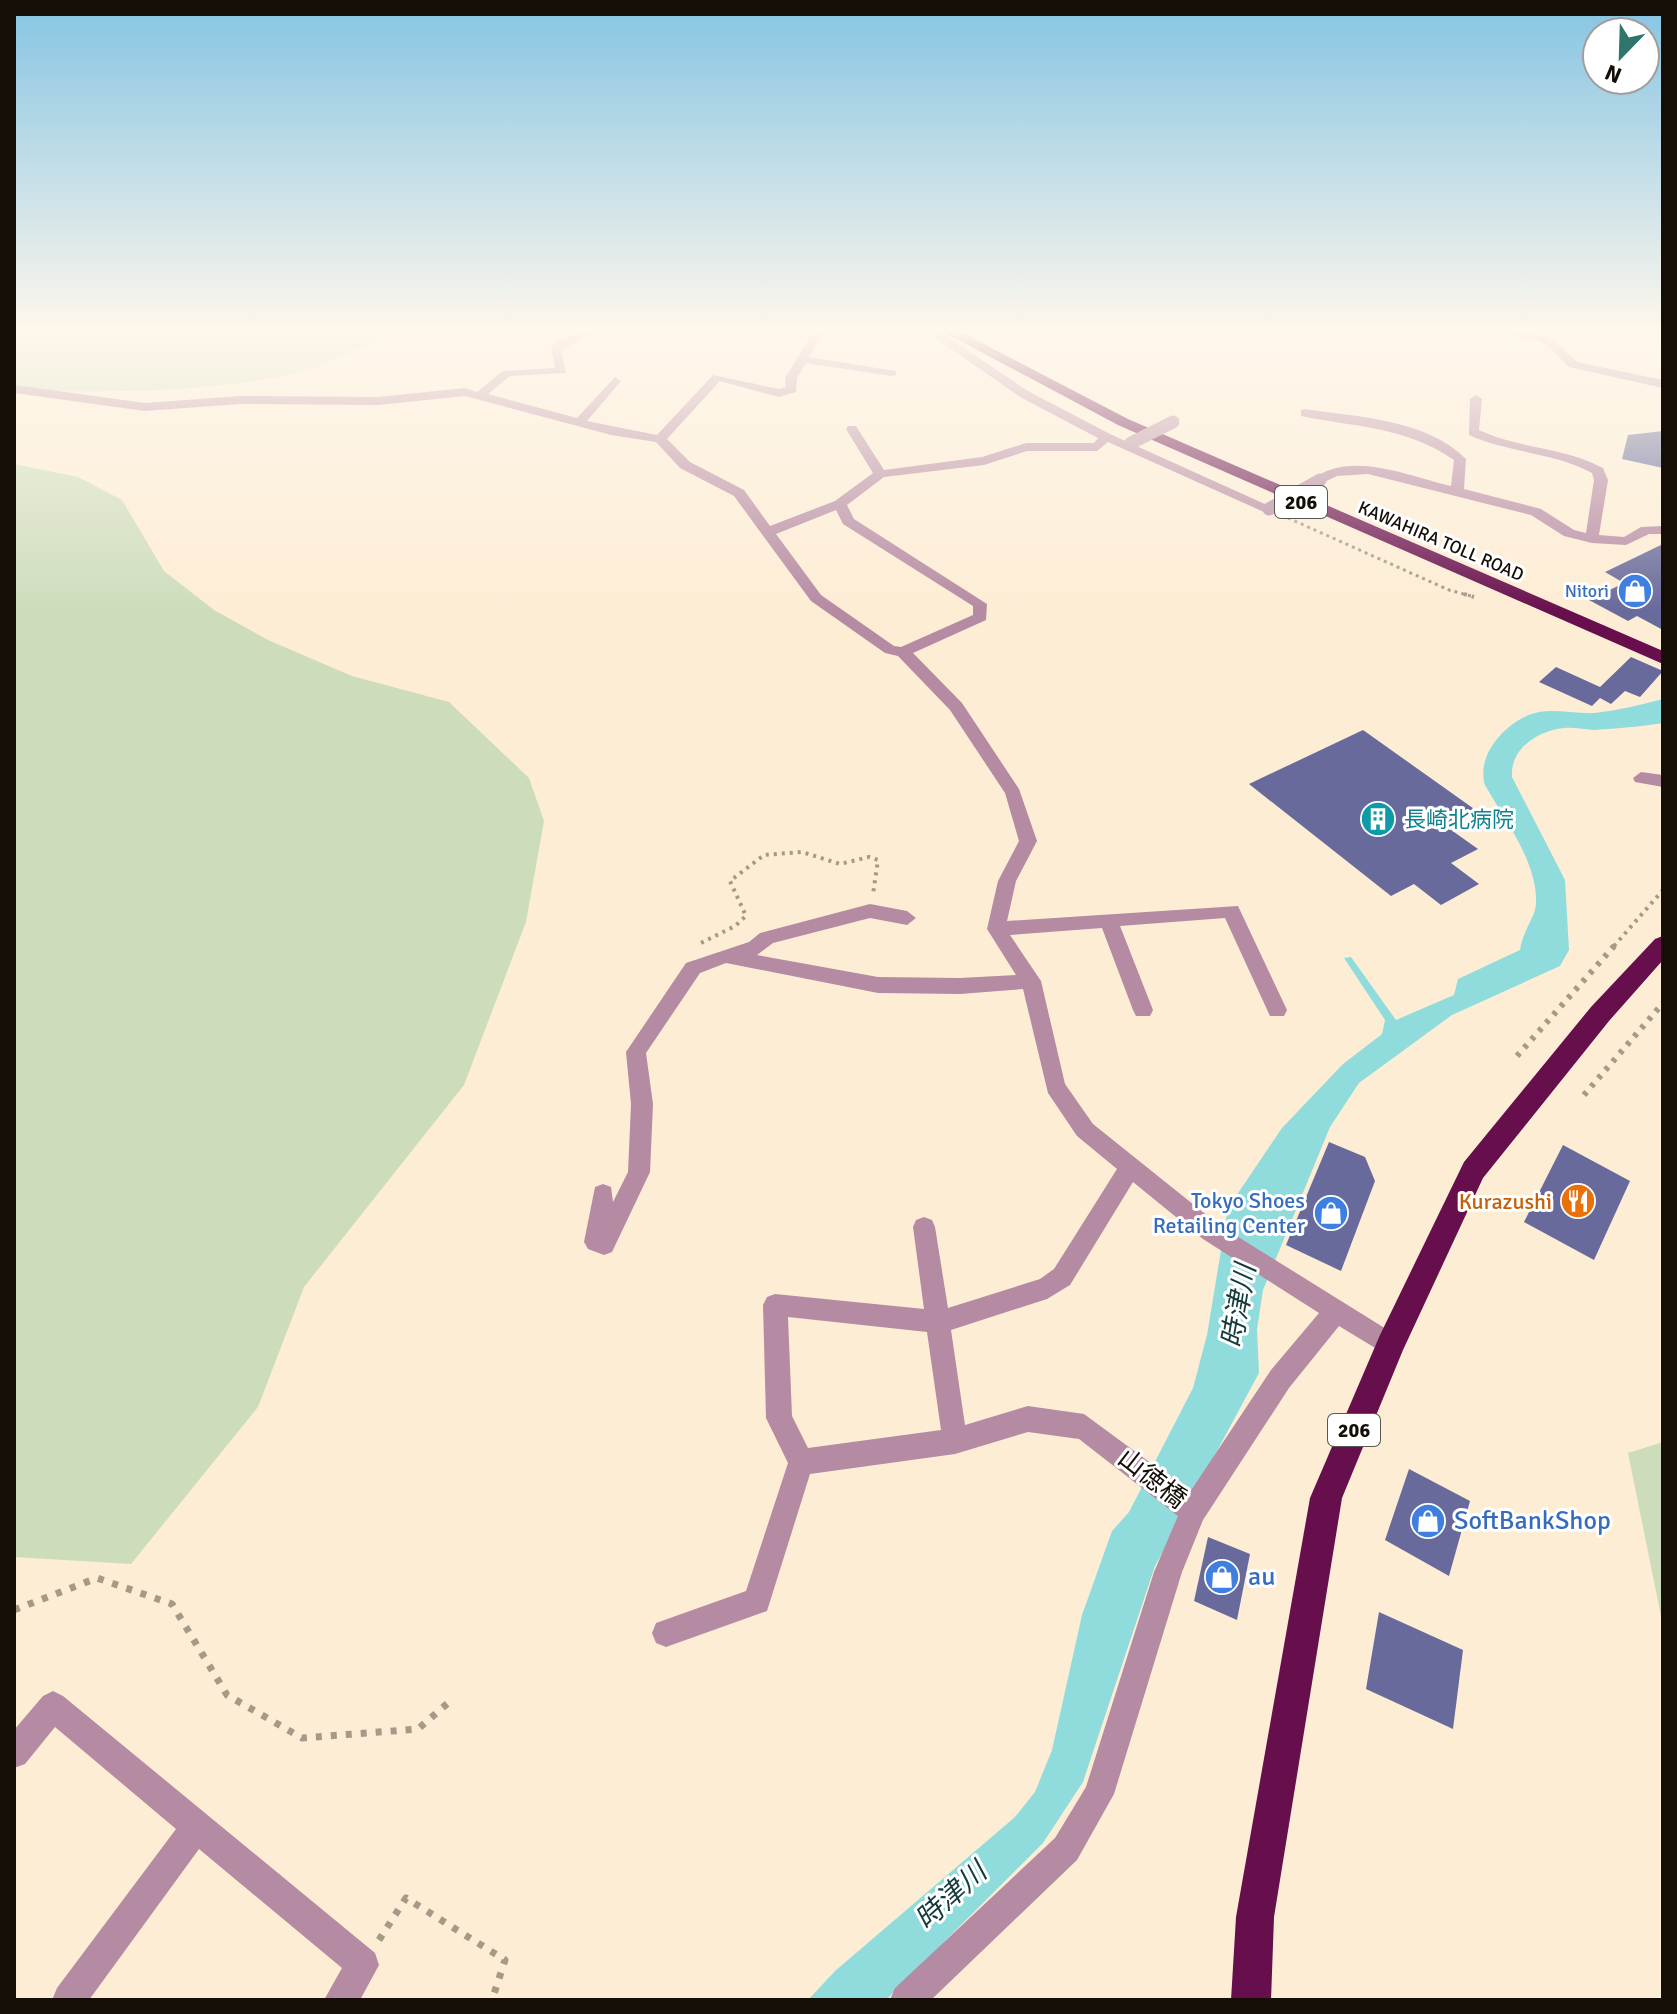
<svg xmlns="http://www.w3.org/2000/svg" width="1677" height="2014" font-family="Signika,'Noto Sans JP',sans-serif">
<style>
.green{fill:#cdddbc}
.water{fill:#90dcdc}
.building{fill:#686a9b}
.lines{fill:none;stroke-linecap:round;stroke-linejoin:round}
.path-far3{stroke:#a59988;stroke-width:3;stroke-dasharray:3 4;stroke-linecap:butt}
.path-far2{stroke:#a59988;stroke-width:4;stroke-dasharray:3 5;stroke-linecap:butt}
.path-far1{stroke:#a59988;stroke-width:6;stroke-dasharray:4 7;stroke-linecap:butt}
.path{stroke:#a59988;stroke-width:7;stroke-dasharray:6 9;stroke-linecap:butt}
.street{fill:#b58aa3;fill-rule:evenodd}
.highway{fill:#670f4d;fill-rule:evenodd}
.street-bridge{stroke:#b58aa3;stroke-width:13}
.labels{text-anchor:middle;dominant-baseline:central;stroke-width:6;stroke-linejoin:round;paint-order:stroke}
.far-street-label{font-size:18px;fill:#140e07;stroke:#fff}
.far-shop-label{font-size:18px;fill:#366cbe;stroke:#fff;text-anchor:end}
.shield{fill:#fff;stroke:#5a5651;stroke-width:2}
.shield-label{font-size:20px;font-weight:bold;fill:#140e07}
.culture-label{font-size:22px;fill:#0d838f;stroke:#fff;text-anchor:start}
.shop-label{font-size:22px;fill:#366cbe;stroke:#fff;text-anchor:end}
.food-label{font-size:22px;fill:#c56008;stroke:#fff;text-anchor:end}
.near-street-label{font-size:26px;fill:#140e07;stroke:#fff}
.near-shop-label{font-size:26px;fill:#366cbe;stroke:#fff;text-anchor:start}
.near-water-label{font-size:28px;font-style:italic;fill:#163b3b;stroke:#fff}
</style>
<rect width="100%" height="100%" fill="#fdedd5"/>
<g class="green">
<path d="M14 330 192 334 385 330C378 341 366 345 356 350 269 396 123 391 26 391L14 390Z"/>
<path d="M14 464 78 477 122 500 164 571 214 610 268 640 352 676 449 702 529 778 544 821 526 922 464 1085 304 1287 258 1407 131 1564 14 1557Z"/>
<path d="M1663 1442V1626L1628 1453Z"/>
</g>
<path class="water" d="M1663 699V723C1640 727 1618 728 1595 730 1585 730 1574 727 1564 728 1537 731 1510 749 1512 777L1565 880 1569 950 1560 966 1452 1015 1359 1083 1330 1127 1263 1290 1257 1329 1259 1373 1155 1566 1083 1782 1043 1843 886 2000H808L835 1971 1015 1817 1035 1792 1052 1750 1082 1615 1112 1531 1129 1512 1193 1388 1207 1335 1228 1208 1282 1128 1343 1064 1382 1034 1385 1020 1344 958 1351 957 1396 1020 1454 995 1458 979 1520 950C1523 930 1535 918 1536 904 1538 862 1504 819 1485 785 1475 754 1509 718 1539 712 1556 709 1577 714 1595 713 1618 710 1641 705 1663 699Z"/>
<g class="building">
<path d="M1663 431V468L1622 459 1628 435Z"/>
<path d="M1663 544V630L1637 616 1628 621 1589 600 1624 583 1605 572Z"/>
<path d="M1631 657 1663 671 1640 697 1625 691 1611 704 1600 698 1592 706 1539 682 1556 667 1600 687Z"/>
<path d="M1363 730 1477 811 1447 827 1478 849 1451 863 1479 884 1441 905 1414 884 1391 896 1249 784Z"/>
<path d="M1329 1142 1365 1157 1375 1181 1341 1271 1286 1245Z"/>
<path d="M1563 1145 1630 1181 1594 1260 1524 1222Z"/>
<path d="M1409 1469 1470 1501 1449 1576 1385 1540Z"/>
<path d="M1208 1537 1250 1554 1237 1620 1194 1601Z"/>
<path d="M1379 1612 1463 1650 1453 1729 1366 1689Z"/>
</g>
<g class="lines">
<path class="path-far3" d="M1288 518 1449 590 1471 596"/>
<g class="path-far2">
<path d="M1464 594 1474 597"/>
<path d="M701 943 735 926 746 916 730 881 764 855 802 852 840 864 869 857 878 860 873 894"/>
<path d="M1614 946 1663 890"/>
</g>
<g class="path-far1">
<path d="M1517 1056 1616 944"/>
<path d="M1584 1095 1663 1003"/>
</g>
<g class="path">
<path d="M14 1610 97 1578 172 1604 227 1695 302 1738 418 1729 448 1703"/>
<path d="M379 1940 406 1898 505 1960 492 2000"/>
</g>
<g class="street">
<path d="M585 330H601L561 350 566 373 510 376 488 394 577 418 615 377 621 381 587 421 657 435 713 375 779 389 786 387 785 378 814 330H825L809 357 896 371V375L892 376 806 363 797 378 796 392 779 397 720 381 667 439 690 462 744 490 770 526 835 501 873 473 846 429 848 426H856L884 470 982 457 1026 443H1094L1098 438 1020 397 924 330H937L1028 391 1110 434 1276 509 1264 512 1108 442 1097 451H1027L984 465 884 477 847 505 854 519 987 604 986 620 913 653 962 703 1019 789 1037 841 1016 881 1007 921 1238 906 1287 1010 1284 1016H1270L1225 918 1120 926 1153 1010 1150 1016H1136L1133 1010 1102 928 1010 935 1041 981 1065 1084 1093 1124 1219 1225 1399 1337 1402 1345 1399 1353 1390 1357 1339 1326 1289 1388 1203 1520 1182 1572 1114 1794 1077 1860 931 2000H890L895 1988 1055 1838 1086 1787 1154 1572 1178 1516 1079 1439 1028 1432 955 1454 810 1474 767 1611 666 1647 656 1643 652 1633 656 1623 746 1591 788 1463 766 1418 763 1305 767 1297 775 1294 924 1309 913 1227 916 1220 924 1217 932 1220 935 1227 948 1308 1040 1279 1054 1269 1117 1169 1077 1136 1048 1093 1023 989 960 994 878 993 726 963 700 973 646 1053 653 1104 650 1172 612 1252 604 1255 588 1249 584 1242 595 1187 603 1184 611 1187 613 1202 628 1172 631 1104 626 1052 686 963 749 942 760 933 870 904 907 911 916 918 907 925 870 918 773 943 757 955 878 977 960 978 1016 975 987 929 998 881 1019 841 1005 793 950 710 898 656 885 653 811 601 734 496 680 468 656 442 611 435 465 396 378 405 240 404 145 411 14 393V385L145 403 240 396 378 397 465 388 477 392 503 371 555 368 551 347 559 340ZM836 510 843 524 973 606V615L901 647 894 646 821 595 776 534ZM1133 1182 1203 1239 1319 1313 1271 1370 1190 1492 1084 1414 1028 1406 965 1425 951 1330 1047 1299 1070 1285ZM788 1317 927 1332 941 1430 808 1448 792 1416Z"/>
<path d="M1480 330 1541 334 1556 342 1577 362 1663 380V388L1569 367 1548 346 1534 339Z"/>
<path d="M1476 395 1482 399 1479 430C1519 449 1564 447 1603 468L1608 480 1599 535 1624 537 1641 527 1663 526V534H1649L1626 545 1592 543 1564 536 1531 515 1368 474 1337 476 1320 484 1313 480C1347 449 1412 477 1451 486L1454 460C1407 427 1355 427 1301 416V410L1305 409C1357 417 1427 419 1466 459L1464 489 1541 509 1574 530 1586 533 1594 480 1592 473C1554 452 1508 453 1469 435L1470 399Z"/>
<path d="M1641 772 1663 775V787L1635 782 1633 778Z"/>
<path d="M53 1691 63 1696 375 1953 379 1965 360 2000H324L342 1968 199 1849 89 2000H52L57 1988 176 1829 55 1727 25 1764 14 1768V1730L43 1696Z"/>
</g>
<g class="highway">
<path d="M940 330H957L1128 419 1663 651V664L1118 425Z"/>
<path d="M1663 936V960L1609 1021 1483 1178 1403 1350 1342 1498 1274 1917 1271 2000H1231L1236 1917 1310 1498 1380 1335 1464 1162 1591 1007 1655 939Z"/>
</g>
<g class="street-bridge">
<path d="M1131 443 1173 422"/>
<path d="M1269 509 1320 480"/>
</g>
</g>
<linearGradient id="sky" x2="0" y2="1"><stop stop-color="#85c4e3"/><stop offset="0.54" stop-color="#fef7ec"/><stop offset="1" stop-color="#fef7ec" stop-opacity="0"/></linearGradient>
<rect width="1677" height="612" fill="url(#sky)"/>
<defs>
<g id="shop-disc" transform="scale(1.8)"><circle r="9.5" fill="#3f7fe0" stroke="#fff"/><path d="M-5-2.5h2.3a2.7 3.5 0 0 1 5.4 0H5L5.5 6h-11ZM-1.5-2.5h3a1.5 2.3 0 0 0-3 0Z" fill="#fff"/></g>
<g id="building-disc" transform="scale(1.8)"><circle r="9.5" fill="#0f9aa8" stroke="#fff"/><path d="M-4-6H4V6H1V3H-1V6H-4ZM-2.5-4.3h1.7v1.8h-1.7ZM.8-4.3h1.7v1.8H.8ZM-2.5-1h1.7V.8h-1.7ZM.8-1h1.7V.8H.8Z" fill="#fff"/></g>
<g id="restaurant-disc" transform="scale(1.8)"><circle r="9.5" fill="#e8710a" stroke="#fff"/><path d="M-5-6h1v4h1v-4h1v4h1v-4h1v5L-1.5 .5V6h-2V.5L-5-1ZM5-6V6H3V1.5H1.5Q1.5-4 5-6Z" fill="#fff"/></g>
</defs>
<g fill-rule="evenodd">
<use href="#shop-disc" x="1635" y="591"/>
<use href="#building-disc" x="1378" y="819"/>
<use href="#restaurant-disc" x="1578" y="1201"/>
<use href="#shop-disc" x="1331" y="1213"/>
<use href="#shop-disc" x="1428" y="1521"/>
<use href="#shop-disc" x="1222" y="1577"/>
</g>
<g class="labels">
<g class="far-street-label">
<text transform="translate(1441 541) rotate(23)">KAWAHIRA TOLL ROAD</text>
</g>
<g class="far-shop-label">
<text x="1609" y="591">Nitori</text>
</g>
<g class="shield">
<rect x="1275" y="486" width="52" height="32" rx="6"/>
<rect x="1328" y="1414" width="52" height="32" rx="6"/>
</g>
<g class="shield-label">
<text x="1301" y="502">206</text>
<text x="1354" y="1430">206</text>
</g>
<g class="culture-label">
<text x="1404" y="819">長崎北病院</text>
</g>
<g class="shop-label">
<text x="1305" y="1200">Tokyo Shoes<tspan x="1305" dy="25">Retailing Center</tspan></text>
</g>
<g class="food-label">
<text x="1552" y="1201">Kurazushi</text>
</g>
<g class="near-street-label">
<text transform="translate(1152 1479) rotate(38)">山徳橋</text>
</g>
<g class="near-shop-label">
<text x="1454" y="1521">SoftBankShop</text>
<text x="1248" y="1577">au</text>
</g>
<g class="near-water-label">
<text transform="translate(1239 1306) rotate(-80)">時津川</text>
<text transform="translate(951 1896) rotate(-42)">時津川</text>
</g>
</g>
<rect width="1677" height="2014" fill="none" stroke="#140e07" stroke-width="32"/>
<g transform="translate(1621 56) rotate(203)"><circle r="38" fill="#ffffff" stroke="#a19f9c" stroke-width="2"/>
<path d="M0-6L14 30L0 20L-14 30Z" fill="#2e756c"/>
<text y="-12" font-size="22" font-weight="bold" text-anchor="middle" fill="#140e07">N</text>
</g>
</svg>
